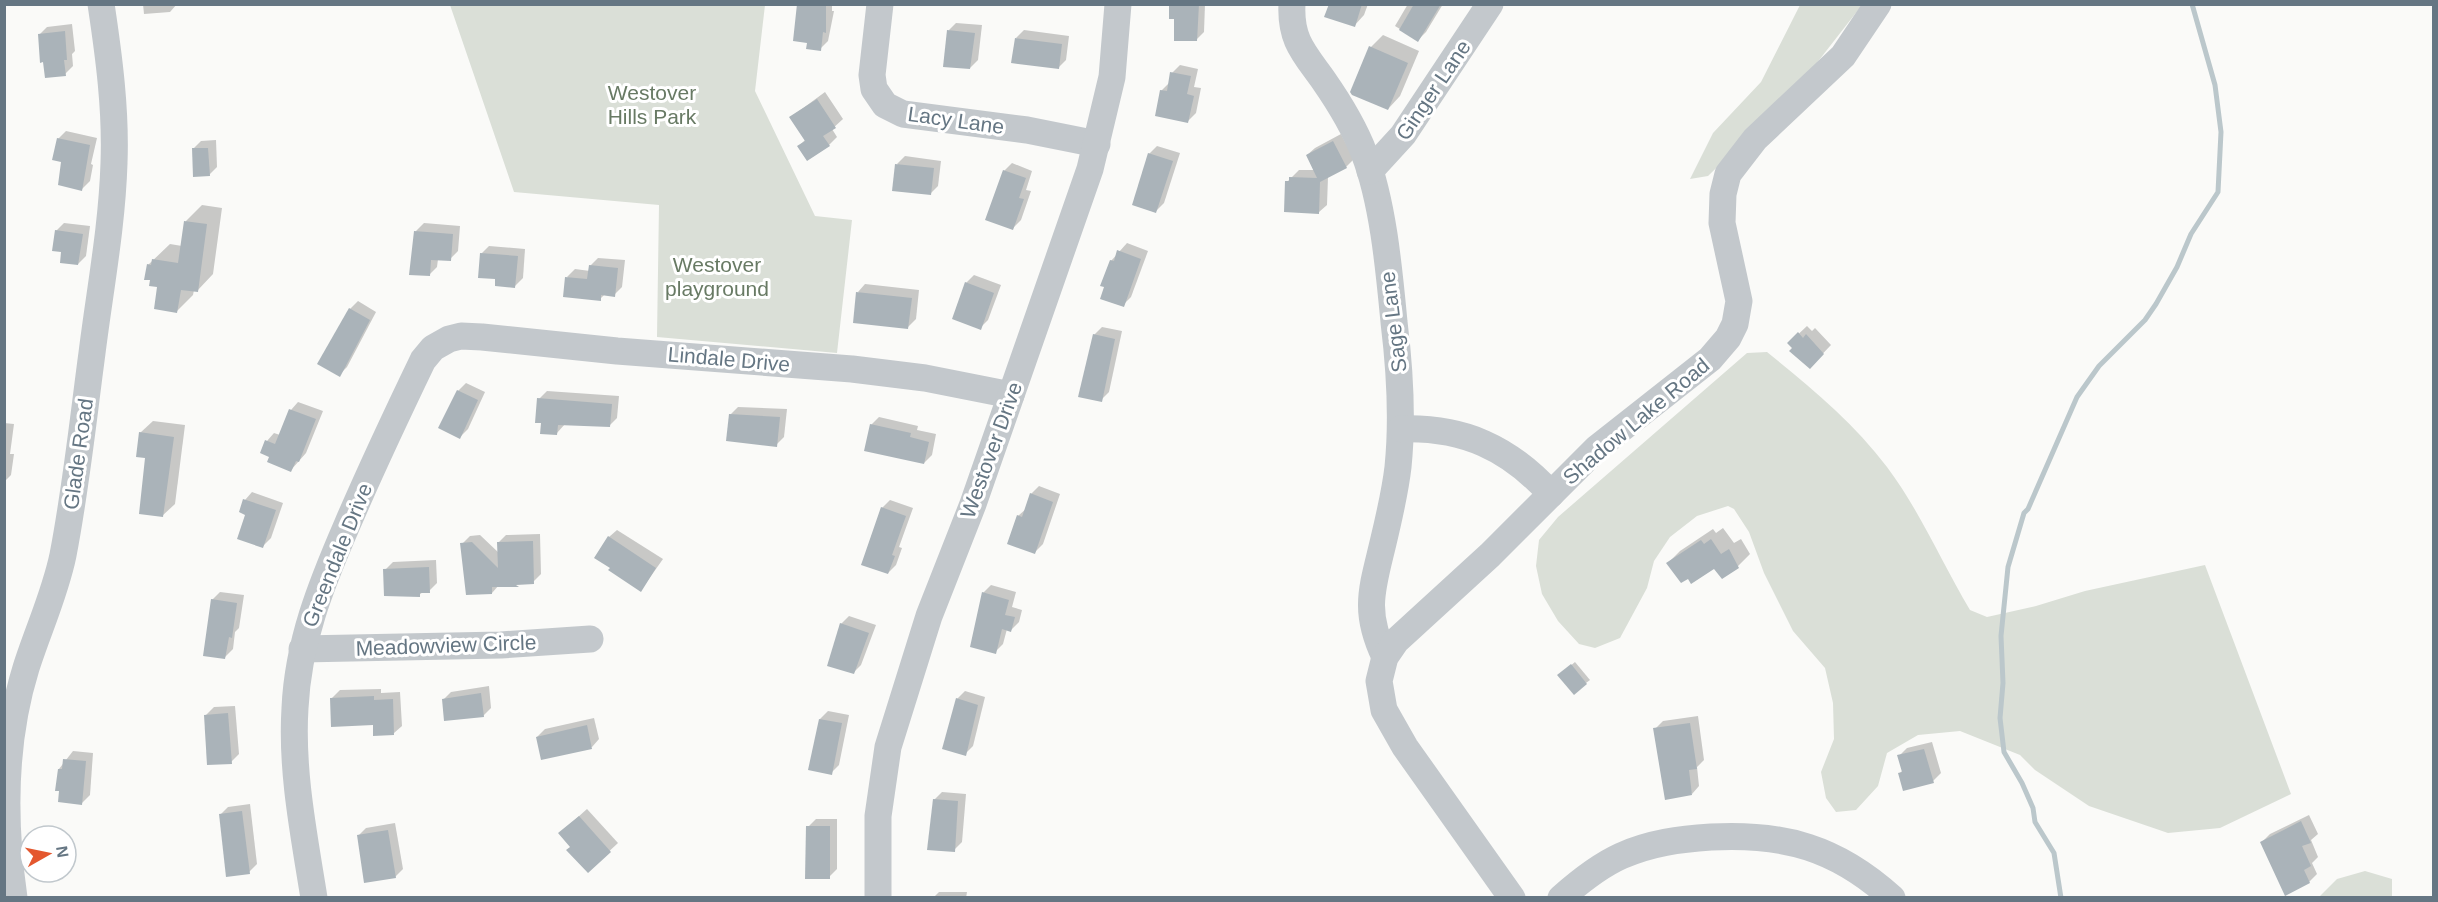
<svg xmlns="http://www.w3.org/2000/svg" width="2438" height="902" font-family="Helvetica,sans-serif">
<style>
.green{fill:#dadfd7}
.shadow{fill:#0003}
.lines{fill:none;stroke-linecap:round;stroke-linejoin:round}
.stream{stroke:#bbc7cb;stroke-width:5}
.building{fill:#aab3b9}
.minor{stroke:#c3c8cc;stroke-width:27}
.labels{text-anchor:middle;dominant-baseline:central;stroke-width:6;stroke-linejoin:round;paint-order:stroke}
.street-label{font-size:21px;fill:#657683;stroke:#fff}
.park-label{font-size:21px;fill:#687a64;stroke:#fff}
</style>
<rect width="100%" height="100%" fill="#fafaf8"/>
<g class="green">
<path d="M450 5H765L755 91 815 216 852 220 837 353 657 337 659 205 514 192Z"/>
<path d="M1800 5H1862L1809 73 1745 140 1708 176 1690 179 1713 133 1761 82Z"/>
<path d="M1767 352C1810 387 1853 422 1887 467 1920 511 1942 563 1970 610L1987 617 2036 606 2085 591 2205 565 2291 794 2220 828 2168 833 2089 806 2035 770 2020 755 1960 731 1918 735 1887 753 1878 786 1856 810 1836 812 1826 798 1821 772 1834 739 1833 703 1825 668 1793 631 1764 573 1749 532 1734 509 1728 506 1697 516 1670 537 1654 561 1647 588 1620 638 1595 648 1579 644 1558 621 1542 594 1536 566 1539 540 1558 517 1747 353Z"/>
<path d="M2365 871 2392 879V897H2319L2337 879Z"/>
</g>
<g class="shadow">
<path d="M143 4H177L170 12 144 14Z"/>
<path d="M799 4H832V11H834L828 41 820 49Z"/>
<path d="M1171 4H1205L1204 32 1196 40 1175 18Z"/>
<path d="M1330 4H1368L1364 15 1354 26Z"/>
<path d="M1408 4H1443L1426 32 1418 40 1395 26Z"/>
<path d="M956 23 982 25 978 60 970 68 949 30Z"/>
<path d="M72 24 75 51 72 54 73 66 65 74 39 35 47 27Z"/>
<path d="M1024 30 1069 36 1066 60 1058 68 1016 38Z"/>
<path d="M1383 35 1419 51 1400 96 1388 109 1371 47Z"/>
<path d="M1180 65 1198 69 1194 87 1201 88 1196 113 1188 121 1161 91 1170 82 1172 73Z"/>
<path d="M825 92 843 119 832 129 837 137 829 145 799 146 806 139 791 117Z"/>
<path d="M66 131 97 138 91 164 93 165 90 181 82 189 63 161 58 139Z"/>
<path d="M1341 134 1354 159 1346 167 1328 177 1327 205 1319 212 1287 182 1299 170H1315L1307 155 1315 148Z"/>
<path d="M216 140 217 167 209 175 193 149 201 141Z"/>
<path d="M1157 146 1180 153 1164 203 1156 211 1149 154Z"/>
<path d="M905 156 941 161 938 186 930 194 897 164Z"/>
<path d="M1012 163 1032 171 1026 190 1031 191 1021 220 1013 228 1004 171Z"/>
<path d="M202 205 222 208 213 274 197 291 194 290 193 295 177 311 151 279 148 265 170 244 182 246 186 221Z"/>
<path d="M64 223 90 226 86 256 78 264 56 231Z"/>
<path d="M424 223 460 226 458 251 450 259H438L437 267 429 275 416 231Z"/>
<path d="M1127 243 1148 251 1131 297 1123 305 1111 261Z"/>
<path d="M489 246 525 249 523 278 515 286 497 278 481 254Z"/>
<path d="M598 258 625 260 622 287 614 295 605 294 600 299 567 277 575 269 590 271V266Z"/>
<path d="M974 275 1001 285 988 320 980 328 966 283Z"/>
<path d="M865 284 919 290 916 319 908 327 858 292Z"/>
<path d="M358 301 376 312 347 367 339 375 350 309Z"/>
<path d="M1807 326 1812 331 1815 328 1831 345 1810 367 1789 343Z"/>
<path d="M1102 327 1122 331 1109 392 1101 400 1094 335Z"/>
<path d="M466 383 485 392 468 429 460 437 458 391Z"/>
<path d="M547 391 619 396 617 418 609 426 565 424 557 433 542 422 539 399Z"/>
<path d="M298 402 323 411 306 453 291 470 271 456 267 441 274 433 280 435 291 410Z"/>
<path d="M738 407 787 409 784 437 776 445 730 415Z"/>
<path d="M879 417 918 426 917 430 936 434 932 455 924 463 871 425Z"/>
<path d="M153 421 185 425 175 504 162 516 140 433Z"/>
<path d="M4 423 14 424 10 454H14L11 475 4 482Z"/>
<path d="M1039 486 1060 494 1043 544 1035 552 1018 516 1027 508 1031 494Z"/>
<path d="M252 492 283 503 271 538 263 546 247 514 245 500Z"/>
<path d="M890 500 913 508 899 547 902 548 896 565 888 573 882 508Z"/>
<path d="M1723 528 1734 543 1741 539 1750 554 1738 566 1722 577 1714 567 1668 563 1680 551 1713 529 1716 533Z"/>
<path d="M617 530 663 559 641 590 612 567 609 537Z"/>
<path d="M540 534 541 574 533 582 499 585 492 593 462 544 470 536 480 535 499 553 498 543 506 535Z"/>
<path d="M436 560 437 583 429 591 423 592 419 595 385 570 393 562Z"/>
<path d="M991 585 1016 592 1012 607 1022 610 1019 622 1011 630 1007 629 1003 644 995 652 983 593Z"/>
<path d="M220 592 244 595 239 628 235 632 233 649 225 657 212 600Z"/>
<path d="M849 616 876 625 861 665 853 673 841 624Z"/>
<path d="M1575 662 1590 680 1586 683 1563 672Z"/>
<path d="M489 686 491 708 483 716 443 700 451 692Z"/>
<path d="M381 689V693L400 692 402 726 394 733 332 698 340 690Z"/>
<path d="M965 691 985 697 973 746 965 754 957 699Z"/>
<path d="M235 706 239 754 231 762 206 715 214 707Z"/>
<path d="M828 711 849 715 839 765 831 773 820 719Z"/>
<path d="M1698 716 1704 760 1697 767 1699 786 1692 794 1655 729 1663 721Z"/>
<path d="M594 718 599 739 592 747 537 737 545 729Z"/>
<path d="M1932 742 1941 773 1933 781 1900 773 1903 770 1899 756 1907 748Z"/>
<path d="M73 751 93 753 90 795 82 803 59 769Z"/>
<path d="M942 792 966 794 962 842 954 850 934 800Z"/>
<path d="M250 804 257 864 249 872 220 815 228 807Z"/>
<path d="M587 809 618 843 588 871 571 846 568 826Z"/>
<path d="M2309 815 2318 834 2311 840 2318 857 2312 863 2317 874 2309 882 2262 842 2270 834Z"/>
<path d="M816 819H837V869L829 877 808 827Z"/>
<path d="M395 823 403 869 395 877 358 836 366 828Z"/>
<path d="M939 892H967L966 898H933Z"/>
</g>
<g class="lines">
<path class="stream" d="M2061 898 2054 853 2035 822 2033 808 2022 783 2004 752 2000 718 2003 683 2001 636 2008 567 2024 513 2028 509 2077 397 2099 366 2145 320 2156 304 2177 267 2191 234 2218 192 2221 132 2215 85 2192 4"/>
</g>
<g class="building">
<path d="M797 4H826V33L823 32 821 51 806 49 807 43 793 41Z"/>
<path d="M1169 4H1199L1197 41H1174V19H1169Z"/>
<path d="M1329 4H1362L1355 27 1324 17Z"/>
<path d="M1414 4H1441L1418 42 1399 30Z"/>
<path d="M947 30 975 33 970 69 943 67Z"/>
<path d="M65 31 67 60H64L66 76 45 78 43 62 40 63 38 34Z"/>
<path d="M1015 38 1062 44 1059 69 1011 63Z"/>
<path d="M1369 46 1408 63 1388 110 1352 95 1350 92Z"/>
<path d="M1170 72 1191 76 1187 94 1194 96 1188 123 1155 116 1160 90 1167 91Z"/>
<path d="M817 99 836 128 823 136 830 146 807 161 797 146 805 141 789 117Z"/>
<path d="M57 138 90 145 82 191 58 185 61 162 52 160Z"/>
<path d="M1333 141 1347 168 1320 182 1319 214 1284 212 1285 181H1289V177L1317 178 1306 155Z"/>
<path d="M192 148H208L210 176 193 177Z"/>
<path d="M1148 153 1173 161 1156 213 1132 205Z"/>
<path d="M895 164 934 168 931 195 892 191Z"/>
<path d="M1003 170 1026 178 1019 198 1024 199 1013 230 985 220Z"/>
<path d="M184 221 207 224 198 292 181 290 177 313 154 309 157 287 149 286 150 280H144L147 264 151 265 152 259 178 263Z"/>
<path d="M55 230 83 234 78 265 60 263 61 252 52 251Z"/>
<path d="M414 231 453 234 451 261 431 260 430 276 409 275Z"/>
<path d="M1117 250 1141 259 1124 307 1100 299 1104 287 1100 286 1110 260 1114 261Z"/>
<path d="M480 253 518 256 515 288 495 286V279L478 278Z"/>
<path d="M589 265 618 268 615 297 601 295V301L563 297 565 277 587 279Z"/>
<path d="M965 282 994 293 981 330 952 319Z"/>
<path d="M856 292 912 298 908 329 853 323Z"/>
<path d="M349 308 370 320 340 377 317 364Z"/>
<path d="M1798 332 1803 338 1806 334 1824 354 1810 369 1789 351 1792 348 1787 343Z"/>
<path d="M1093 334 1115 339 1102 402 1078 397Z"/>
<path d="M457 390 478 400 460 439 438 428Z"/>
<path d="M537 398 612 404 610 427 558 425 557 435 540 434 541 423H535Z"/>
<path d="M289 409 316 419 299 462 296 461 291 472 267 462 269 457 260 453 265 440 275 444Z"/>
<path d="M729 414 780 417 777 447 726 441Z"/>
<path d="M870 424 911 433 910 437 929 442 924 464 864 451Z"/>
<path d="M139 432 174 437 163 517 139 514 145 458 136 457Z"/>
<path d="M1030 493 1053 502 1035 554 1007 544 1017 515 1022 517Z"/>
<path d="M243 499 276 510 263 548 237 539 245 515 239 512Z"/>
<path d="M881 507 906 516 892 555 895 556 888 574 861 565Z"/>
<path d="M608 536 656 568 641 592 608 570 610 568 594 558Z"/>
<path d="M1711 539 1721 554 1729 549 1739 568 1722 579 1714 569 1691 584 1688 579 1681 583 1666 563 1701 540 1704 544Z"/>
<path d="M533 541 534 584 516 585 519 587H492V594L466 595 460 543 472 542 498 568 497 542Z"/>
<path d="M429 567 430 593H420V597L384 596 383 569Z"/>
<path d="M982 592 1009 600 1005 615 1015 617 1011 632 1002 629 996 654 970 647Z"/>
<path d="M211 599 237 603 232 638 229 637 225 659 203 656Z"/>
<path d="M840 623 869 633 854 674 827 666Z"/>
<path d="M1571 664 1587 684 1574 695 1557 675Z"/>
<path d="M481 693 484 717 444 721 442 699Z"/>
<path d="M374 696V700L393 699 394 735 373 736V725L331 727 330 698Z"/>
<path d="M956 698 978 705 966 756 942 749Z"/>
<path d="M228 713 232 764 207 765 204 715Z"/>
<path d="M819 719 842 723 832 775 808 770Z"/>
<path d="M1690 723 1697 769 1689 770 1692 795 1665 800 1653 728Z"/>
<path d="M587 725 592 749 541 760 536 737Z"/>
<path d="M1924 749 1934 783 1903 791 1898 773 1902 772 1897 755Z"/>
<path d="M63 759 86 761 82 805 58 802 59 791H55L58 769H62Z"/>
<path d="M933 799 958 801 955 852 927 850Z"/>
<path d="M242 811 250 874 226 877 219 814Z"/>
<path d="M579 816 611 852 588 873 566 850 570 847 558 833Z"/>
<path d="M2301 821 2311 843 2302 846 2311 866 2304 870 2310 883 2285 896 2260 842Z"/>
<path d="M806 826H830V879H805Z"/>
<path d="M388 830 396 878 364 883 357 835Z"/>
</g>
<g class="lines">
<g class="minor">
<path d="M880 4 872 75 874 89 885 105 903 114 1027 130 1097 144"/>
<path d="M1292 4C1290 41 1305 54 1324 81 1340 104 1354 127 1364 153 1383 202 1389 269 1394 322 1400 371 1403 418 1398 467 1395 493 1389 518 1383 543 1372 589 1363 611 1385 657"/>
<path d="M1370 171 1403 135 1490 4"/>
<path d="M1401 429C1464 427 1509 448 1551 494"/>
<path d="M302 649 501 645 590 639"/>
<path d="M14 898C3 821 3 742 26 668 38 630 55 594 63 555 76 488 83 420 92 353 100 289 112 227 114 163 116 110 109 57 101 4"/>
<path d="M314 898C304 835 291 771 295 708 298 642 321 585 347 525 371 469 397 414 423 360L433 348 449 339 461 336 482 337 617 351 852 369 925 378 1011 395"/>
<path d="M878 898V816L888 747 929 616 973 504 1090 169 1112 77 1118 4"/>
<path d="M1512 898 1405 747 1384 710 1379 681 1385 657 1396 641 1490 555 1597 448 1710 359 1728 338 1735 324 1739 301 1722 223 1723 194 1728 174 1755 139 1843 56 1878 4"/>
<path d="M1561 898C1579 882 1599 866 1621 856 1650 843 1680 839 1711 837 1784 833 1837 848 1892 898"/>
</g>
</g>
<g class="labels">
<g class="street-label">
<text transform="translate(1433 90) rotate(-56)">Ginger Lane</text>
<text transform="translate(956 120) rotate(8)">Lacy Lane</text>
<text transform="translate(1393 322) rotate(-97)">Sage Lane</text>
<text transform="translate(729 359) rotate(5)">Lindale Drive</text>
<text transform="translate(1636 421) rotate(-40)">Shadow Lake Road</text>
<text transform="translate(991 450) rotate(-70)">Westover Drive</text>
<text transform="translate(78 454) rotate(-82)">Glade Road</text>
<text transform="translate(337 555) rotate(-68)">Greendale Drive</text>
<text transform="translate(446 645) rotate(-2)">Meadowview Circle</text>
</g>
<g class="park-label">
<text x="652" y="92">Westover<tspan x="652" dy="24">Hills Park</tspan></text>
<text x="717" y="264">Westover<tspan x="717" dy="24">playground</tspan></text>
</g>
</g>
<rect width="2438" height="902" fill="none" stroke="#657683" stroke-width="12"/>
<g transform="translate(48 854) rotate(81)"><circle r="28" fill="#ffffff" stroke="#c1c8cd" stroke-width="1.5"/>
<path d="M0-4.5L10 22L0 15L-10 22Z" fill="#e4572e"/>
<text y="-9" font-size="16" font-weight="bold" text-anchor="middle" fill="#657683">N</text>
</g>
</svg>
